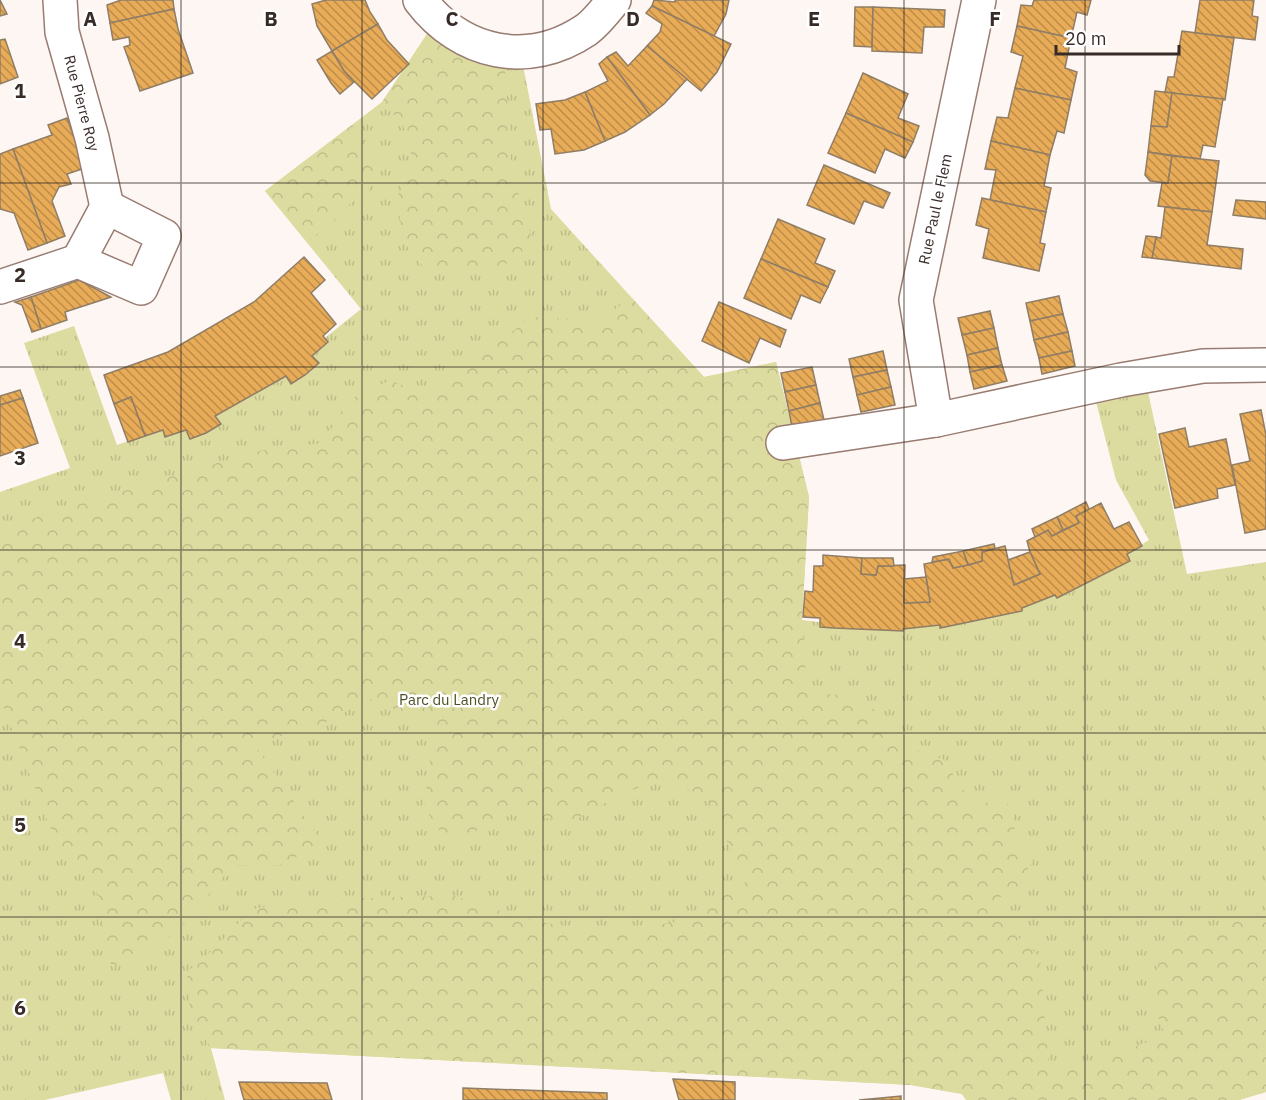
<svg xmlns="http://www.w3.org/2000/svg" width="1266" height="1100" font-family="'IBM Plex Sans',sans-serif">
<style>
.grass{fill:url(#grass-tufts)}
.forest{fill:url(#forest-crowns)}
.building{fill:url(#building-back-hatch);stroke:#8f7d66;stroke-width:1.5}
.lines{fill:none;stroke-linecap:round;stroke-linejoin:round}
.street-casing{stroke:#997c71;stroke-width:36}
.street{stroke:#fff;stroke-width:33}
.grid{fill:none;stroke:#372b27;stroke-width:1.5;stroke-opacity:0.55}
.labels{text-anchor:middle;dominant-baseline:central;stroke-width:5;stroke-linejoin:round;paint-order:stroke}
.street-label{font-size:15px;fill:#372b27;stroke:#fff}
.park-label{font-size:15px;fill:#504e24;stroke:#fff}
.grid-label{font-size:20px;text-anchor:middle;font-weight:bold;fill:#372b27;stroke:#fff;stroke-width:5;stroke-linejoin:round;paint-order:stroke}
</style>
<defs>
<pattern id="grass-tufts" width="24" height="20" patternUnits="userSpaceOnUse" patternTransform="scale(1.5)"><rect width="24" height="20" fill="#dddca0"/><path d="M3 7l-1-3M5 7V3M7 7l1-3M15 17l-1-3M17 17v-4M19 17l1-3" fill="none" stroke="#bebd8a"/></pattern>
<pattern id="forest-crowns" width="20" height="18" patternUnits="userSpaceOnUse" patternTransform="scale(1.5)"><rect width="20" height="18" fill="#dddca0"/><path d="M2 6a3 3 0 1 1 6 0M12 15a3 3 0 1 1 6 0" fill="none" stroke="#bebd8a"/></pattern>
<pattern id="building-back-hatch" width="6" height="6" patternUnits="userSpaceOnUse" patternTransform="scale(1.5)"><rect width="6" height="6" fill="#e8ac58"/><path d="M-1 5l2 2M0 0l6 6M5-1l2 2" fill="none" stroke="#bd8c49"/></pattern>
</defs>
<rect width="100%" height="100%" fill="#fdf6f3"/>
<path class="grass" d="M431 28 521 55 551 209 704 377 776 362 809 497 802 620 866 628 1076 586 1149 540 1116 480 1094 394 1147 387 1187 574 1266 562V1092L1239 1100H966L962 1094 911 1085 211 1048 225 1100H171L163 1073 45 1100H0V492L70 468 24 343 74 326 117 445 254 395 361 309 265 191 382 102Z"/>
<g class="forest">
<path d="M431 28 505 69 512 172 533 242 508 263 481 271 429 274 403 241 397 197 414 164 403 125 382 102Z"/>
<path d="M352 125 371 146 379 161 367 192 345 207 333 222 307 242 265 191Z"/>
<path d="M632 298 704 377 776 362 809 497 802 620 807 690 866 700 903 746 943 759 975 808 1003 795 1012 812 1016 837 1033 860 1017 888 993 901 1008 928 1040 957 1049 1067H1082L1165 1035 1149 991 1166 943 1266 910V1092L1239 1100H966L962 1094 911 1085 211 1048 190 1013 187 972 215 948 252 909 297 902 388 897 454 896 529 920 605 933 674 922 745 883 708 797 659 779 616 797 566 825 523 809 448 844 424 807 434 726 370 699 320 725 254 744 328 851 306 852 280 865H233L179 930 141 957 112 967 101 937 104 907 87 872 57 845 0 698V532L40 516 258 451 323 443 348 400 391 380 423 395 463 370 531 317 598 320Z"/>
</g>
<g class="building">
<path d="M0 0 7 14 0 16Z"/>
<path d="M121 0H173L174 9 110 23 107 5Z"/>
<path d="M326 0H365L370 12 378 24 332 51 317 26 312 4Z"/>
<path d="M654 0 675 2V0H729L726 14 714 36 652 6Z"/>
<path d="M1034 0H1091L1087 15 1077 12 1071 38 1017 26 1021 5 1032 6Z"/>
<path d="M1200 0H1254L1252 16 1258 17 1255 40 1195 33Z"/>
<path d="M652 6 731 44 717 72 701 91 647 46 660 32 662 24 646 13Z"/>
<path d="M855 7H873L872 47 854 46Z"/>
<path d="M873 7 945 10 944 27H924L922 53 872 51Z"/>
<path d="M174 9 178 29 193 73 140 91 124 47 130 45 129 37 113 40 110 23Z"/>
<path d="M378 24 387 40 409 64 372 99 344 71 332 51Z"/>
<path d="M1017 26 1071 38 1065 68 1077 72 1071 100 1015 88 1023 56 1011 52Z"/>
<path d="M1182 31 1234 38 1225 100 1165 92 1168 77H1174Z"/>
<path d="M5 39 18 77 0 84V40Z"/>
<path d="M647 46 687 79 664 104 650 115 607 57 616 52 628 66Z"/>
<path d="M332 51 344 71 354 82 340 94 331 83 317 60Z"/>
<path d="M607 57 650 115 625 132 605 141 585 92 608 81 599 64Z"/>
<path d="M863 73 908 94 898 118 919 126 913 142 846 113Z"/>
<path d="M1015 88 1071 100 1064 133 1057 131 1050 155 991 141 997 117 1008 118Z"/>
<path d="M1155 91 1172 93 1167 127 1151 126Z"/>
<path d="M585 92 605 141 584 150 555 154 551 129 540 130 536 104 565 100Z"/>
<path d="M1172 93 1223 99 1215 147 1203 145 1200 159 1148 152 1151 126 1167 127Z"/>
<path d="M846 113 913 142 905 158 885 149 875 173 828 153Z"/>
<path d="M67 118 85 168 67 174 71 184 59 187 52 201 65 236 47 243 13 149 52 135 48 125Z"/>
<path d="M991 141 1050 155 1044 186 1051 188 1046 212 990 200 996 170 985 169Z"/>
<path d="M13 149 47 243 28 250 14 213 0 209V154Z"/>
<path d="M1148 152 1172 156 1168 183 1150 181 1145 175Z"/>
<path d="M1172 156 1219 161 1212 212 1158 206 1162 183H1168Z"/>
<path d="M824 165 890 193 883 208 864 201 854 224 807 205Z"/>
<path d="M982 198 1046 212 1040 243 1045 244 1039 271 983 258 989 229 976 225Z"/>
<path d="M1236 200 1266 202V219L1233 215Z"/>
<path d="M1165 207 1212 212 1207 245 1243 249 1241 269 1152 258 1156 237 1161 238Z"/>
<path d="M778 219 825 239 815 263 835 271 828 287 761 259Z"/>
<path d="M1146 236 1156 237 1152 258 1142 257Z"/>
<path d="M304 257 325 280 311 293 336 324 323 336 328 342 312 356 319 363 305 375 291 384 286 376 215 416 221 424 206 433 190 439 186 430 165 437 163 430 145 436 131 397 114 404 104 375 168 352 254 302Z"/>
<path d="M761 259 828 287 820 303 801 295 791 319 744 298Z"/>
<path d="M79 280 111 297 65 312 67 320 41 329 31 297Z"/>
<path d="M1059 296 1063 314 1030 321 1026 303Z"/>
<path d="M31 297 41 329 32 332 22 305 15 302Z"/>
<path d="M719 302 786 330 780 347 760 338 749 363 702 341Z"/>
<path d="M990 311 994 328 962 335 958 318Z"/>
<path d="M1063 314 1068 332 1034 340 1030 321Z"/>
<path d="M994 328 998 348 967 355 962 335Z"/>
<path d="M1068 332 1072 351 1039 358 1034 340Z"/>
<path d="M998 348 1002 365 970 372 967 355Z"/>
<path d="M883 351 887 370 853 377 849 359Z"/>
<path d="M1072 351 1075 366 1042 374 1039 358Z"/>
<path d="M1002 365 1007 381 974 389 970 372Z"/>
<path d="M812 367 816 385 785 392 781 373Z"/>
<path d="M887 370 891 387 857 395 853 377Z"/>
<path d="M816 385 820 403 789 411 785 392Z"/>
<path d="M891 387 895 405 861 412 857 395Z"/>
<path d="M20 390 23 398 0 405V396Z"/>
<path d="M131 397 145 436 128 442 114 404Z"/>
<path d="M23 398 38 443 0 456V405Z"/>
<path d="M820 403 824 420 792 427 789 411Z"/>
<path d="M1261 410 1266 435V529L1245 533 1232 465 1250 461 1240 414Z"/>
<path d="M1185 428 1189 447 1226 439 1235 485 1217 489 1218 498 1175 508 1159 434Z"/>
<path d="M1086 502 1089 509 1076 516 1079 523 1063 530 1057 517Z"/>
<path d="M1101 503 1114 529 1129 522 1142 546 1127 554 1130 561 1057 598 1055 595 1022 608V611L940 628V625L903 629V631L834 628 820 627V618L803 617 805 591 813 592 814 566H823V555L862 558 861 574 876 575 878 566 905 565 904 603 930 602 924 564 949 559 953 568 968 565 982 561V552L1005 546 1014 585 1040 574 1030 552 1027 541 1048 530 1052 536 1079 523 1076 516Z"/>
<path d="M1057 517 1063 530 1052 536 1048 530 1035 537 1032 529Z"/>
<path d="M994 544 995 548 982 552V561L968 565 963 551Z"/>
<path d="M963 551 968 565 953 568 949 559 932 562 933 557Z"/>
<path d="M1030 552 1040 574 1014 585 1008 560Z"/>
<path d="M862 558H893L894 566H878L876 575 861 574Z"/>
<path d="M926 577 930 602 904 603V579Z"/>
<path d="M673 1079 735 1082V1100H679Z"/>
<path d="M239 1082 327 1083 332 1100H244Z"/>
<path d="M463 1088 607 1093V1100H463Z"/>
<path d="M901 1096V1100H859Z"/>
</g>
<g class="lines">
<g class="street-casing">
<g id="street">
<path d="M60 0 62 32 92 138 107 207"/>
<path d="M420 0C461 54 528 69 586 30 596 23 606 10 614 0"/>
<path d="M107 207 164 236 141 288 78 261Z"/>
<path d="M0 287 78 261"/>
<path d="M936 420 916 300 979 0"/>
<path d="M783 443 936 420 1121 380 1203 366 1266 365"/>
</g>
</g>
<use href="#street" class="street"/>
</g>
<path class="grid" d="M181 0V1100M362 0V1100M543 0V1100M723 0V1100M904 0V1100M1085 0V1100M0 183H1266M0 367H1266M0 550H1266M0 733H1266M0 917H1266"/>
<g class="labels">
<g class="street-label">
<text transform="translate(82 103) rotate(75)">Rue Pierre Roy</text>
<text transform="translate(935 209) rotate(-78)">Rue Paul le Flem</text>
</g>
<g class="park-label">
<text x="449" y="699">Parc du Landry</text>
</g>
</g>
<g class="grid-label">
<text x="90" y="26">A</text>
<text x="271" y="26">B</text>
<text x="452" y="26">C</text>
<text x="633" y="26">D</text>
<text x="814" y="26">E</text>
<text x="995" y="26">F</text>
<text x="20" y="98">1</text>
<text x="20" y="282">2</text>
<text x="20" y="465">3</text>
<text x="20" y="648">4</text>
<text x="20" y="832">5</text>
<text x="20" y="1015">6</text>
</g>
<path d="M1056 45v9h123v-9" fill="none" stroke="#372b27" stroke-width="3"/>
<text x="1065" y="45" font-size="18" fill="#372b27" stroke="#ffffff" stroke-width="4.5" paint-order="stroke">20 m</text>
</svg>
